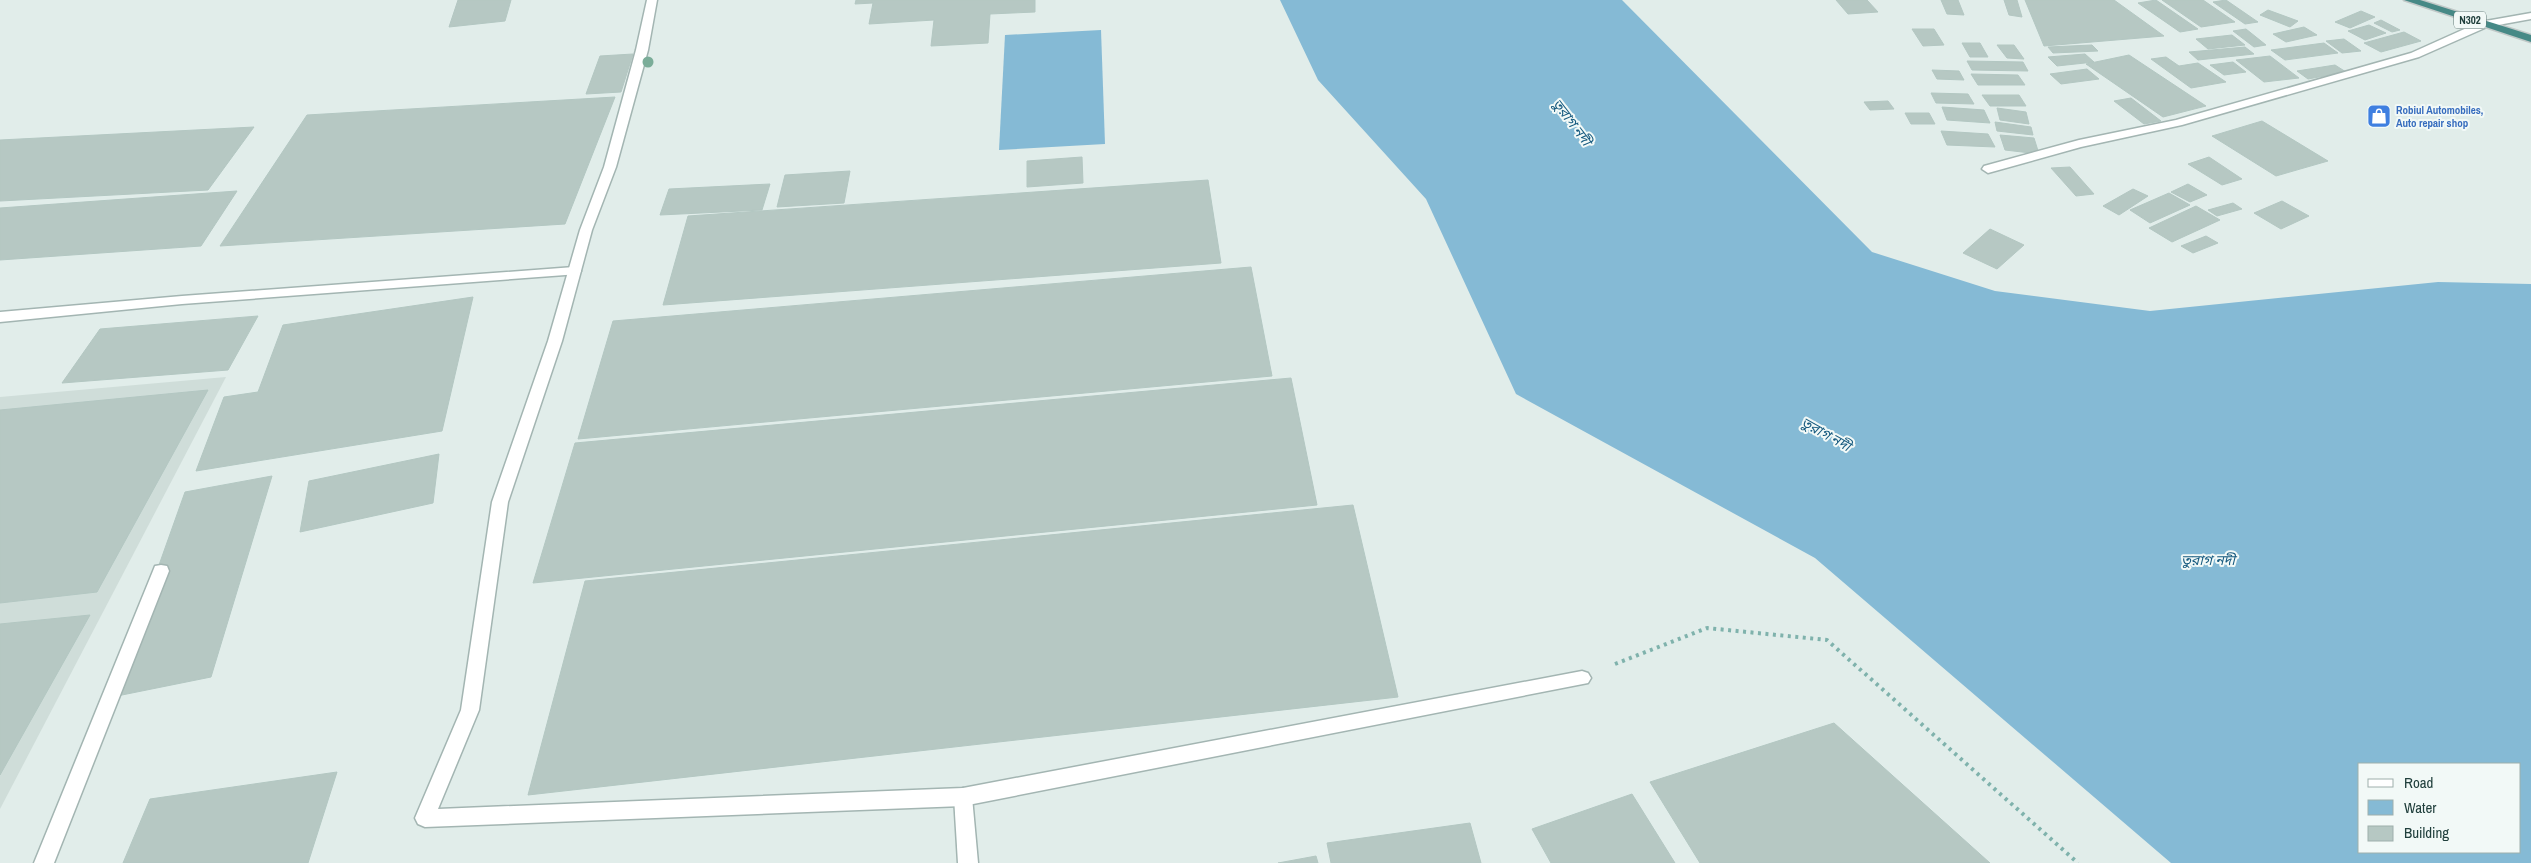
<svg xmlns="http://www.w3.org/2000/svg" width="2531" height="863" font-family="'Archivo Narrow','Noto Sans Bengali',sans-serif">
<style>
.built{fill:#cfddd9}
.water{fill:#85bad5;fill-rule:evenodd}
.building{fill:#b6c8c3;stroke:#b3c7c2}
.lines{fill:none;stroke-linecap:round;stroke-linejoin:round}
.service-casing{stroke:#a3b5b2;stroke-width:3}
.minor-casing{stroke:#a3b5b2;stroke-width:3}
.trunk-casing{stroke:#c1c9c8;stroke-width:3}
.path{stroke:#7fb2ac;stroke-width:4;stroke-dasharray:3 4.5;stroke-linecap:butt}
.service{fill:#fff;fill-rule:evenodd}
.minor{fill:#fff;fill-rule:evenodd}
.trunk{fill:#468986;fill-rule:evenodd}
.tree{fill:#7bad99}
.labels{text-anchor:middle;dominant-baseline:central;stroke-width:4;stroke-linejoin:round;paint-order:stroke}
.shield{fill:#f2f9f7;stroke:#5f7774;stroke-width:1}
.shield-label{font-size:11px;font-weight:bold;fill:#203f3c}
.far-shop-label{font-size:11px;font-weight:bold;fill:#366cbe;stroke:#f2f9f7;text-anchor:start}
.water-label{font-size:14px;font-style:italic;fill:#165a7f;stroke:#f2f9f7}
</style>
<rect width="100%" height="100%" fill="#e1edea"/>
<path class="built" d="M226 377 0 809V397Z"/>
<g class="water">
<path d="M1280 0H1622L1872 252 1995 291 2150 311 2438 282 2531 284V863H2171L1815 558 1516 394 1426 199 1318 80ZM2520 764V852H2360V764Z"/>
<path d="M1101 30 1105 144 999 150 1005 35Z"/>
</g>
<g class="building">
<path d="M458 0H511L505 21 449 27Z"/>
<path d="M856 0H1035V12L990 14 988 43 931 46 934 20 869 24 873 3 855 4Z"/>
<path d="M1836 0H1867L1878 12 1848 14Z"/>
<path d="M1941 0H1958L1964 15 1947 14Z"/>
<path d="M2004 0H2017L2022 17 2009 15Z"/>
<path d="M2025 0H2114L2164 36 2044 46Z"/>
<path d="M2156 0 2198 29 2180 32 2138 3Z"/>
<path d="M2162 0H2203L2235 22 2201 27Z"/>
<path d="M2226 0 2258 22 2245 24 2213 2Z"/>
<path d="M2268 10 2298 21 2290 27 2260 15Z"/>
<path d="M2361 11 2375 17 2350 28 2335 22Z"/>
<path d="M2381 20 2400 30 2392 32 2374 23Z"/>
<path d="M2369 25 2386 33 2365 40 2348 31Z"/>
<path d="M2304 27 2317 35 2286 42 2273 34Z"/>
<path d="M1912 29H1934L1944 45 1923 46Z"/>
<path d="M2246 29 2266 45 2254 47 2233 31Z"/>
<path d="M2404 32 2421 41 2381 52 2364 43Z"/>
<path d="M2232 35 2245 45 2208 49 2196 39Z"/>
<path d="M2344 39 2361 51 2342 53 2326 41Z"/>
<path d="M1962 43H1980L1988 57H1970Z"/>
<path d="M2324 43 2338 53 2285 60 2271 50Z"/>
<path d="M1997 45H2014L2024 59 2007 58Z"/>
<path d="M2092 45 2098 51 2053 53 2048 47Z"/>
<path d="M2245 47 2254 54 2198 60 2189 52Z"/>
<path d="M633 54 621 92 586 94 600 56Z"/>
<path d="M2085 54 2094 62 2057 66 2048 57Z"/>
<path d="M2129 55 2206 106 2163 117 2086 64Z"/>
<path d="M2270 56 2299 78 2264 82 2236 60Z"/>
<path d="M2166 57 2179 66 2198 63 2226 82 2191 88 2151 59Z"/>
<path d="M1967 61 2023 62 2028 71 1972 70Z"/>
<path d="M2233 62 2246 72 2224 75 2210 65Z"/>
<path d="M2335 65 2346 72 2308 79 2297 71Z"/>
<path d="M2087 69 2099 79 2061 84 2050 74Z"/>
<path d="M1932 70 1959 71 1964 80 1937 79Z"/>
<path d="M1971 74 2018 75 2025 85H1978Z"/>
<path d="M1931 93 1968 94 1974 104 1936 103Z"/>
<path d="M1982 95H2019L2026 106H1990Z"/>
<path d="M615 97 565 224 220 246 307 115Z"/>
<path d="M2131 98 2161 121 2144 124 2114 101Z"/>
<path d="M1888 101 1894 109 1870 110 1864 102Z"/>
<path d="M1942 107 1984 110 1990 123 1947 120Z"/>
<path d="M1997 108 2026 112 2029 124 2000 120Z"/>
<path d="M1905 113H1929L1935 124H1911Z"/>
<path d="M2262 121 2328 161 2276 176 2212 136Z"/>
<path d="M1995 122 2031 127 2033 135 1997 131Z"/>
<path d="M254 127 208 190 0 201V140Z"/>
<path d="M1941 131 1988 134 1995 147 1947 145Z"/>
<path d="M2000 135 2034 138 2039 154 2005 150Z"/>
<path d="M1082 157 1083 183 1027 187V161Z"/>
<path d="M2209 157 2242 179 2222 185 2188 164Z"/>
<path d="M2070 167 2094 194 2076 196 2051 168Z"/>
<path d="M850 171 844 203 777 207 785 175Z"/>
<path d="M1208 180 1221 263 663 305 688 216Z"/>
<path d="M770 184 762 210 660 215 669 189Z"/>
<path d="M2188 184 2207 195 2190 202 2171 192Z"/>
<path d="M2133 189 2148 196 2119 215 2103 206Z"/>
<path d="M237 191 201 246 0 260V208Z"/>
<path d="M2169 193 2190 205 2150 223 2130 210Z"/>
<path d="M2282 201 2309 216 2281 229 2254 213Z"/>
<path d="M2233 203 2242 209 2217 216 2208 210Z"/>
<path d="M2196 206 2220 220 2172 242 2149 228Z"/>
<path d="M1990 229 2024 245 1997 269 1963 253Z"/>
<path d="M2206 236 2218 243 2193 253 2181 246Z"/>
<path d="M1251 267 1272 376 578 439 613 321Z"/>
<path d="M473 297 442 431 196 471 224 397 258 392 283 325Z"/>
<path d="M258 316 228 370 62 383 100 329Z"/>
<path d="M1291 378 1317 505 533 583 575 443Z"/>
<path d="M208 390 97 592 0 603V410Z"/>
<path d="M439 454 433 503 300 532 309 481Z"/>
<path d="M272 476 211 677 112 697 185 492Z"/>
<path d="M1353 505 1398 697 528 795 585 581Z"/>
<path d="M90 615 0 775V624Z"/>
<path d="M1834 723 1990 863H1700L1650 782Z"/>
<path d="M337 772 308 863H123L150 799Z"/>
<path d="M1632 794 1675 863H1551L1532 829Z"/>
<path d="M1470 823 1481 863H1331L1327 843Z"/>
<path d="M1316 856 1318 863H1278Z"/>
</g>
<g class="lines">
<g class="service-casing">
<g id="service">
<path d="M574 267 579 268 581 271 579 274 182 304 0 322V312L182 296Z"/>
<path d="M161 565 167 566 169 571 54 863H34L153 571 155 566Z"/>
<path d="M963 788 970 791 972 797 978 863H958L954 797 956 791Z"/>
</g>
</g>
<g class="minor-casing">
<g id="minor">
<path d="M647 0H657L648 50 616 167 592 230 562 341 508 502 479 710 438 809 963 788 1582 671 1588 673 1591 678 1588 683 963 806 425 827 418 824 415 818 461 710 492 502 548 341 580 230 604 167 636 50Z"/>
<path d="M2531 13V19L2487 27 2419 57 2182 125 2081 147 1988 173 1982 169 1984 166 2079 140 2176 120 2411 53 2480 22Z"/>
</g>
</g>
<g class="trunk-casing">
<path id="trunk" d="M2404 0H2420L2531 35V42Z"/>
</g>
<path class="path" d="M1615 664 1707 628 1827 640 2078 863"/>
<use href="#service" class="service"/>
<use href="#minor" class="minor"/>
<use href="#trunk" class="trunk"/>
</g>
<circle class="tree" cx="648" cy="62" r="5.5"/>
<defs>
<g id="shop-square" transform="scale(1.25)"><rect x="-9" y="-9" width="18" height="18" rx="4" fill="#3f7fe0" stroke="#f2f9f7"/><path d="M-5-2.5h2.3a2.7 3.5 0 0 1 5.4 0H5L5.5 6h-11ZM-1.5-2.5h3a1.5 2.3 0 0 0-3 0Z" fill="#fff"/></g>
</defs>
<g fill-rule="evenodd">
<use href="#shop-square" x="2379" y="116"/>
</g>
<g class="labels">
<rect class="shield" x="2454" y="11.5" width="32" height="17" rx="4"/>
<g class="shield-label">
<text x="2470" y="20">N302</text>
</g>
<g class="far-shop-label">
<text x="2396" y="110">Robiul Automobiles,<tspan x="2396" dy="13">Auto repair shop</tspan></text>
</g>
<g class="water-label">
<text transform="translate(1572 122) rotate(53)">তুরাগ নদী</text>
<text transform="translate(1826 434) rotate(29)">তুরাগ নদী</text>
<text x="2208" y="560">তুরাগ নদী</text>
</g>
</g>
<rect x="2358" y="763" width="162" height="90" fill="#f2f9f7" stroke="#9eafac"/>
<rect x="2368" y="779" width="25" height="8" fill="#ffffff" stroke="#9eafac"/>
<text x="2404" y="788" font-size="15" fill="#203f3c">Road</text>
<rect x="2368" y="800" width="25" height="15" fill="#85bad5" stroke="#9eafac"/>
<text x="2404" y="813" font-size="15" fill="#203f3c">Water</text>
<rect x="2368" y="826" width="25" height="15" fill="#b6c8c3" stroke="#9eafac"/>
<text x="2404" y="838" font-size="15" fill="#203f3c">Building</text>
</svg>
